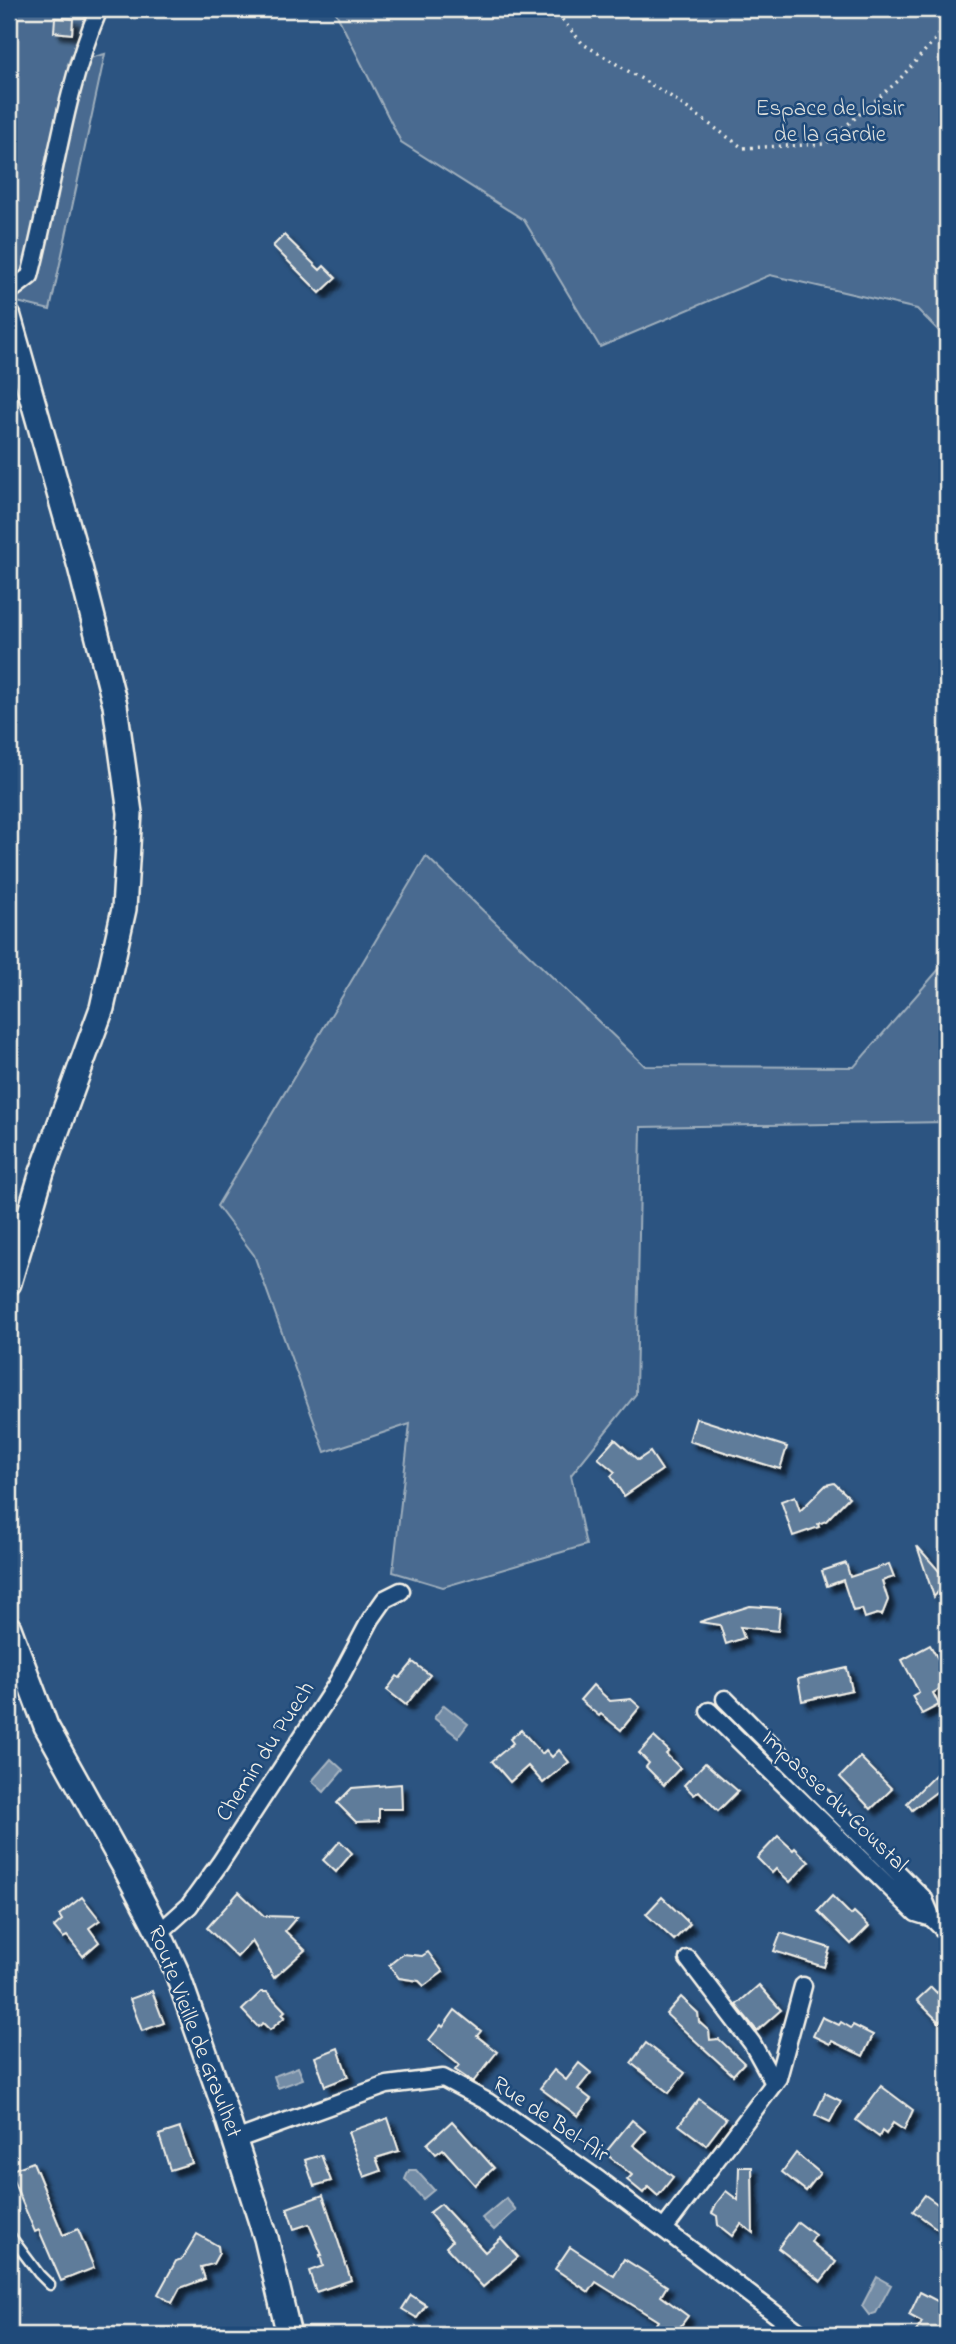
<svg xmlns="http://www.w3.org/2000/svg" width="956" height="2344" font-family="'Indie Flower',sans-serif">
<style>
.green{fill:#496b90;stroke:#9eaebc;stroke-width:2}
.water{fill:#738ca6;stroke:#a7b4c0;stroke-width:2}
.building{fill:#5e7b9a;stroke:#f4f1e8;stroke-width:2;filter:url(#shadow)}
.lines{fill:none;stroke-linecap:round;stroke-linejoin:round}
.lane-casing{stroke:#f4f1e8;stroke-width:13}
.street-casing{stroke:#f4f1e8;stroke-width:21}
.secondary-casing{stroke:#f4f1e8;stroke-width:28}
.path{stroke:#f4f1e8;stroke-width:3.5;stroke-dasharray:2 5;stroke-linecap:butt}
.lane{stroke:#1f4a7a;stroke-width:8}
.street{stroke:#1f4a7a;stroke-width:16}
.secondary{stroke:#1f4a7a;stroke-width:23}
.labels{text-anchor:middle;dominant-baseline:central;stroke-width:5;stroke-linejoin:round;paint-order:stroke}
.park-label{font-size:23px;fill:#dadddb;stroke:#1f4a7a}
.street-label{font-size:23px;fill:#f4f1e8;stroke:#1f4a7a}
</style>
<defs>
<filter id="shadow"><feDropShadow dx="6" dy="6" stdDeviation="2" flood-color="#0009"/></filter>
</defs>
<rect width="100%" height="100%" fill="#2c5481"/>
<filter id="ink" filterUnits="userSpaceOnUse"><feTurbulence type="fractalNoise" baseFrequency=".0143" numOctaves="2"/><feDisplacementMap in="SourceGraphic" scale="14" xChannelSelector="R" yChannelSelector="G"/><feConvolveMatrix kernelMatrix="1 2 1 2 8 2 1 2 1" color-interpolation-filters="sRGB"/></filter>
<g filter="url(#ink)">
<g class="green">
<path d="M9 9H90L68 64 105 54 50 310 9 300Z"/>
<path d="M334 9H947V339L917 309 770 275 600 347 524 220 401 142Z"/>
<path d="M426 856 645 1066 854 1067 947 960V1122L641 1127 636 1394 571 1475 586 1545 443 1587 393 1572 410 1424 325 1452 254 1255 217 1206Z"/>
</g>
<g class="water">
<path d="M444 1705 468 1724 458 1737 434 1718Z"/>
<path d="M331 1759 343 1770 324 1792 312 1781Z"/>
<path d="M298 2067 303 2079 278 2088 274 2076Z"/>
<path d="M409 2170H416L434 2190 423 2199 405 2179Z"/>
<path d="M506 2198 516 2210 494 2230 482 2218Z"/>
<path d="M877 2277 891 2285 876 2313 869 2315 862 2306Z"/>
</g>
<g class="building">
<path d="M55 18 73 19 72 34 54 32Z"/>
<path d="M284 235 320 270 324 266 336 278 320 293 273 246Z"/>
<path d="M696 1418 787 1447 780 1469 689 1441Z"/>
<path d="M615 1439 638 1460 650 1452 662 1470 624 1496 611 1476 615 1472 598 1458Z"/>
<path d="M834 1483 849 1497 826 1521 818 1524 819 1527 793 1536 781 1501 795 1496 800 1511 826 1485Z"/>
<path d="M917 1546 947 1580 934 1597Z"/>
<path d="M846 1563 850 1577 889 1564 894 1577 882 1581 888 1600 882 1615 877 1614 865 1618 862 1609 853 1611 843 1580 827 1586 822 1571Z"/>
<path d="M750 1606 780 1608 778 1631 740 1627 744 1638 726 1644 720 1625 699 1622Z"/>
<path d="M930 1645 947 1675V1685L933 1693 939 1705 922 1714 912 1696 919 1692 902 1660Z"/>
<path d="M413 1662 430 1675 406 1705 387 1690 397 1676 400 1678Z"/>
<path d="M847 1668 852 1690 802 1701 798 1679Z"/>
<path d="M593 1685 610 1701 631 1699 640 1707 621 1730 601 1714 599 1716 580 1700Z"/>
<path d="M521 1730 542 1754 546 1750 552 1757 559 1750 569 1762 543 1783 528 1766 510 1782 492 1761 513 1743 510 1739Z"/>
<path d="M654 1737 669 1751 666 1754 680 1768 664 1785 646 1767 649 1763 639 1753Z"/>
<path d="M860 1757 892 1789 871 1809 840 1777Z"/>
<path d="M705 1763 738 1791 718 1811 699 1791 694 1795 684 1785Z"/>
<path d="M941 1769 947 1784 912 1810 907 1803Z"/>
<path d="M401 1784 402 1809H379V1821L356 1822 337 1803 352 1788Z"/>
<path d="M778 1836 793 1850 795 1848 809 1862 790 1882 776 1869 772 1873 757 1858Z"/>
<path d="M340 1841 352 1853 336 1872 323 1860Z"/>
<path d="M239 1892 264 1916 297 1917 285 1931 305 1950 274 1978 252 1941 237 1957 207 1928Z"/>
<path d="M832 1896 851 1915 854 1912 869 1926 851 1944 818 1911Z"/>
<path d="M82 1897 100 1920 89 1928 99 1942 83 1956 67 1936 63 1938 54 1927 62 1920 59 1915Z"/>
<path d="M662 1897 690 1924 674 1940 646 1914Z"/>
<path d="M781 1933 830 1948 824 1967 774 1951Z"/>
<path d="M428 1952 443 1972 424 1986 419 1981 399 1978 389 1965 403 1954 422 1956Z"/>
<path d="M947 1982V2014L939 2022 917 2000 931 1987 937 1993Z"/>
<path d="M759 1985 781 2010 757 2031 736 2005Z"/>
<path d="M152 1991 164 2023 142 2031 130 1999Z"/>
<path d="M261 1992H267L285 2011 282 2014 285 2017 270 2030 263 2023 258 2027 242 2010Z"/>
<path d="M681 1997 698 2013 699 2022 709 2031 710 2040 719 2039 744 2063 733 2075 666 2014Z"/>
<path d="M455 2010 481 2031 477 2036 497 2052 473 2082 455 2070 459 2065 429 2040 441 2025 443 2027Z"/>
<path d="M822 2017 839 2025 841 2022 851 2028 853 2025 873 2035 863 2056 832 2041 830 2044 813 2036Z"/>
<path d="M646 2043 685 2073 669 2093 631 2063Z"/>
<path d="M338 2048 348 2077 325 2086 315 2057Z"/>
<path d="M579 2063 591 2073 578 2089 591 2099 578 2116 540 2088 554 2070 566 2080Z"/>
<path d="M881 2086 913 2110 904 2130 893 2123 886 2134 882 2131 879 2137 856 2120Z"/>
<path d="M825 2093 841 2101 830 2122 815 2115Z"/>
<path d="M699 2099 726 2119 706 2145 679 2125Z"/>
<path d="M388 2118 399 2151 376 2158 381 2171 364 2177 348 2132Z"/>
<path d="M632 2120 645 2131 633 2145 673 2177 658 2196 648 2187 643 2193 627 2180 632 2175 605 2153Z"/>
<path d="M452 2121 494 2168 475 2185 443 2149 436 2154 427 2144Z"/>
<path d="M180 2128 192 2163 170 2170 159 2135Z"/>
<path d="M796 2153 820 2173 806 2191 782 2172Z"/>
<path d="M321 2155 331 2181 314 2186 305 2160Z"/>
<path d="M33 2162 63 2235 78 2229 94 2268 61 2281 39 2230 35 2232 9 2171Z"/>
<path d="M739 2167H752L753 2233 741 2224 732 2236 718 2225 717 2216 712 2213 716 2204 726 2191 738 2200Z"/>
<path d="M323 2195 351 2280 316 2292 309 2271 323 2266 320 2255H322L309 2224 294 2229 287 2208Z"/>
<path d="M925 2195 947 2211V2218L939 2230 913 2211Z"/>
<path d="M441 2204 485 2252 501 2238 518 2257 483 2287 446 2247 452 2241 429 2213Z"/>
<path d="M798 2222 815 2235 811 2242 836 2262 821 2281 778 2248Z"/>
<path d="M197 2234 218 2246 219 2253 213 2264 201 2267 205 2279 180 2288 172 2303 158 2294 176 2261 182 2259Z"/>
<path d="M570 2247 614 2276 624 2259 667 2286 661 2296 688 2316 674 2335H648L658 2321 596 2282 589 2292 555 2269Z"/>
<path d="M920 2292 947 2306V2328L943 2335H915L922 2322 909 2315Z"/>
<path d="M411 2295 426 2305 417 2318 402 2309Z"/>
</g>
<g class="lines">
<g class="lane-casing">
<path id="lane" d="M9 2234 39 2274 50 2285"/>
</g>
<g class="street-casing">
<g id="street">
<path d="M9 292 30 276C53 189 63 92 99 9"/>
<path d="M709 1711 916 1913 932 1918 924 1899 725 1699"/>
<path d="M932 1918 947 1933"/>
<path d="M159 1933 189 1906 220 1863 336 1685 371 1619 385 1599 401 1591"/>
<path d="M688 1959 752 2043 774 2083"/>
<path d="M235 2140 387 2085 443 2078 488 2102 599 2180 803 2335"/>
<path d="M664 2229 778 2078 803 1986"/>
</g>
</g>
<g class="secondary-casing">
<g id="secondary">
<path d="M9 317 80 567 115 705 130 813 124 909 102 1008 42 1172 9 1283"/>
<path d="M9 1628 46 1726 127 1872 159 1933 176 1970 224 2107 266 2238 289 2335"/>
</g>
</g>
<path class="path" d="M553 9 583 44 670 96 743 148 825 144 898 81 947 26"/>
<use href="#lane" class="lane"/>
<use href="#street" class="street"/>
<use href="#secondary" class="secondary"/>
</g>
</g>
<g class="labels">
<g class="park-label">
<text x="830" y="109">Espace de loisir<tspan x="830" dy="26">de la Gardie</tspan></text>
</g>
<g class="street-label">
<text transform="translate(266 1752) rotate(-57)">Chemin du Puech</text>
<text transform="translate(834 1802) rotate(44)">Impasse du Coustal</text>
<text transform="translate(194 2032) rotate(69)">Route Vieille de Graulhet</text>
<text transform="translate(550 2120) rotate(34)">Rue de Bel-Air</text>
</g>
</g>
<rect width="956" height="2344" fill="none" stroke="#1f4a7a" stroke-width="35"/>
<rect x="18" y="18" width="921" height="2309" fill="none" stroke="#f4f1e8" stroke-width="2.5" filter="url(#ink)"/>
</svg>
